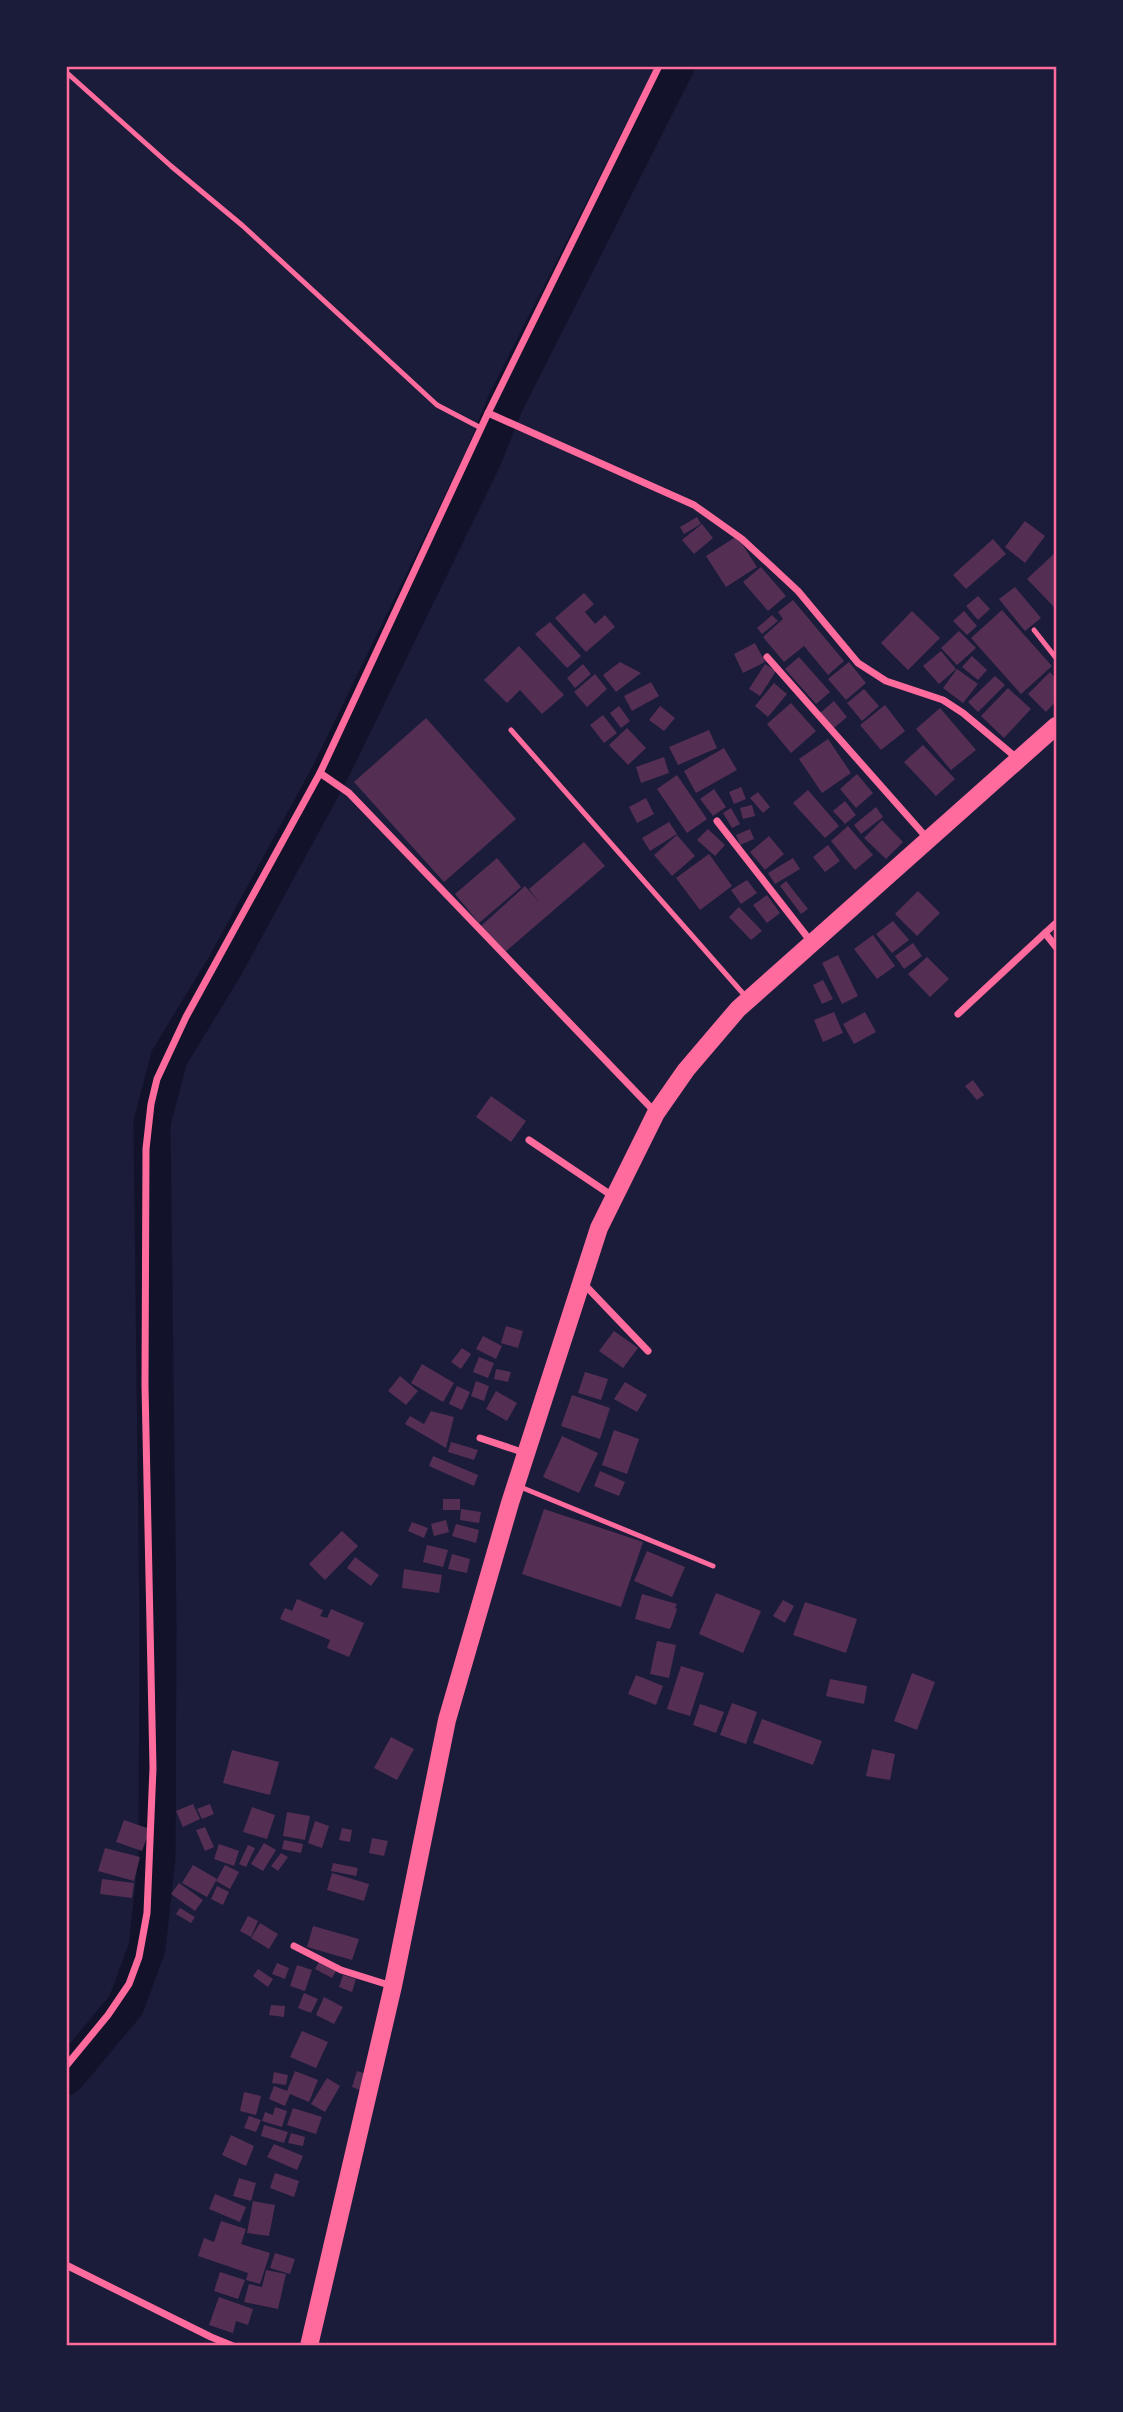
<svg xmlns="http://www.w3.org/2000/svg" width="1123" height="2412" font-family="'Fira Sans Condensed',sans-serif">
<style>
.lines{fill:none;stroke-linecap:round;stroke-linejoin:round}
.river{stroke:#12122b;stroke-width:37}
.building{fill:#542f53}
.service{stroke:#ff6b9d;stroke-width:5}
.minor{stroke:#ff6b9d;stroke-width:7}
.primary{stroke:#ff6b9d;stroke-width:18}
.neatline{fill:none;stroke:#ff6b9d;stroke-width:2.5}
</style>
<rect width="100%" height="100%" fill="#1b1b3a"/>
<g class="lines">
<path class="river" d="M66 2077 126 2005 147 1948 157 1857 158 1625 152 1123 169 1058 225 966 330 773 483 459 505 404 676 66"/>
</g>
<g class="building">
<path d="M697 517 701 524 684 534 680 527Z"/>
<path d="M1025 521 1045 536 1025 563 1005 547Z"/>
<path d="M702 524 713 538 694 554 682 540Z"/>
<path d="M737 536 757 567 726 587 706 556Z"/>
<path d="M993 539 1006 554 966 589 953 575Z"/>
<path d="M1056 552V609L1027 579Z"/>
<path d="M761 567 786 596 768 611 743 582Z"/>
<path d="M1015 587 1041 618 1025 631 999 599Z"/>
<path d="M584 593 594 604 585 612 595 624 605 615 615 627 586 652 555 618Z"/>
<path d="M978 596 990 609 978 620 966 606Z"/>
<path d="M793 600 844 661 828 675 804 646 784 662 763 637 783 619 778 612Z"/>
<path d="M1002 610 1052 666 1021 694 971 638Z"/>
<path d="M912 611 940 638 908 670 881 643Z"/>
<path d="M964 611 977 626 967 635 953 621Z"/>
<path d="M772 615 778 621 762 634 757 628Z"/>
<path d="M550 622 581 656 567 668 535 634Z"/>
<path d="M959 631 976 648 957 665 941 648Z"/>
<path d="M755 643 765 662 743 673 734 654Z"/>
<path d="M519 646 564 695 542 714 520 690 507 703 484 680Z"/>
<path d="M941 651 956 669 939 684 923 666Z"/>
<path d="M972 656 987 670 978 680 962 667Z"/>
<path d="M799 657 830 692 816 704 785 669Z"/>
<path d="M620 662 641 673 616 692 603 675Z"/>
<path d="M849 662 866 683 846 700 828 679Z"/>
<path d="M583 664 591 674 575 688 567 678Z"/>
<path d="M765 664 776 671 760 696 749 689Z"/>
<path d="M957 669 978 684 963 703 943 688Z"/>
<path d="M1050 672 1056 679V701L1046 712 1028 694Z"/>
<path d="M595 674 607 689 587 707 574 692Z"/>
<path d="M995 676 1005 685 978 712 968 702Z"/>
<path d="M651 682 659 696 632 711 624 696Z"/>
<path d="M774 683 787 694 768 717 755 706Z"/>
<path d="M1008 688 1031 709 1004 738 981 716Z"/>
<path d="M864 689 879 706 862 721 847 703Z"/>
<path d="M834 701 847 717 834 728 820 713Z"/>
<path d="M791 703 816 731 791 753 767 724Z"/>
<path d="M885 705 905 731 881 750 860 725Z"/>
<path d="M619 706 630 721 621 728 610 713Z"/>
<path d="M660 706 675 718 664 731 649 720Z"/>
<path d="M940 708 976 750 951 770 916 729Z"/>
<path d="M603 715 617 733 604 743 590 725Z"/>
<path d="M426 718 516 819 444 882 354 782Z"/>
<path d="M627 728 646 748 628 765 609 745Z"/>
<path d="M709 730 717 748 678 765 669 747Z"/>
<path d="M828 739 851 773 822 793 799 759Z"/>
<path d="M923 745 955 779 936 796 904 762Z"/>
<path d="M724 748 737 770 696 793 684 771Z"/>
<path d="M664 757 669 773 641 783 636 767Z"/>
<path d="M857 774 873 793 856 808 840 789Z"/>
<path d="M677 775 707 819 687 833 657 789Z"/>
<path d="M741 787 746 799 734 804 729 792Z"/>
<path d="M714 789 726 807 713 816 700 799Z"/>
<path d="M808 790 839 826 825 838 793 803Z"/>
<path d="M758 792 770 807 763 813 750 798Z"/>
<path d="M646 798 654 814 637 823 629 807Z"/>
<path d="M845 801 856 815 845 824 833 811Z"/>
<path d="M752 805 755 816 743 819 740 808Z"/>
<path d="M876 807 883 817 861 834 854 825Z"/>
<path d="M731 808 740 824 732 828 723 813Z"/>
<path d="M882 820 903 842 886 859 864 838Z"/>
<path d="M669 822 677 834 650 851 642 838Z"/>
<path d="M848 826 873 855 855 870 831 841Z"/>
<path d="M708 829 725 845 715 856 697 840Z"/>
<path d="M750 829 754 839 740 845 736 835Z"/>
<path d="M677 835 695 856 672 876 654 855Z"/>
<path d="M769 836 784 854 765 870 750 852Z"/>
<path d="M584 842 605 866 504 953 480 927 525 886 540 903 529 889Z"/>
<path d="M828 845 840 861 825 872 813 857Z"/>
<path d="M709 854 732 886 700 910 676 878Z"/>
<path d="M497 858 521 887 479 923 455 894Z"/>
<path d="M793 858 800 869 775 884 768 873Z"/>
<path d="M747 880 757 893 741 904 731 890Z"/>
<path d="M786 881 808 909 801 914 780 886Z"/>
<path d="M918 891 940 913 917 936 895 914Z"/>
<path d="M767 895 780 913 767 923 753 905Z"/>
<path d="M739 907 762 931 751 940 729 917Z"/>
<path d="M893 921 909 940 892 953 876 934Z"/>
<path d="M873 935 895 966 877 979 854 949Z"/>
<path d="M913 943 922 956 904 969 895 956Z"/>
<path d="M838 955 858 996 842 1004 822 963Z"/>
<path d="M927 957 949 979 930 997 908 974Z"/>
<path d="M823 980 833 999 822 1004 813 985Z"/>
<path d="M834 1012 843 1033 823 1042 814 1020Z"/>
<path d="M865 1012 876 1032 854 1044 843 1024Z"/>
<path d="M973 1080 984 1095 977 1100 965 1086Z"/>
<path d="M491 1096 526 1121 511 1142 476 1117Z"/>
<path d="M506 1326 523 1331 518 1348 501 1343Z"/>
<path d="M614 1331 638 1348 623 1368 599 1351Z"/>
<path d="M483 1336 502 1346 496 1359 476 1349Z"/>
<path d="M462 1348 471 1354 461 1369 451 1362Z"/>
<path d="M479 1357 494 1363 488 1378 473 1372Z"/>
<path d="M422 1364 454 1383 443 1402 411 1383Z"/>
<path d="M496 1369 511 1372 508 1382 494 1379Z"/>
<path d="M585 1372 608 1379 601 1400 578 1393Z"/>
<path d="M400 1376 418 1391 406 1405 388 1391Z"/>
<path d="M476 1381 489 1386 484 1401 471 1396Z"/>
<path d="M625 1382 647 1395 637 1412 614 1399Z"/>
<path d="M457 1386 470 1392 462 1410 449 1404Z"/>
<path d="M496 1391 517 1403 507 1421 486 1409Z"/>
<path d="M572 1395 610 1408 600 1439 561 1426Z"/>
<path d="M431 1411 454 1417 446 1448 405 1424 410 1416 424 1424Z"/>
<path d="M614 1430 639 1439 627 1474 602 1465Z"/>
<path d="M562 1436 598 1453 579 1493 543 1477Z"/>
<path d="M451 1442 478 1450 474 1460 448 1452Z"/>
<path d="M433 1456 478 1475 474 1486 429 1466Z"/>
<path d="M600 1471 625 1482 619 1496 594 1486Z"/>
<rect x="443" y="1499" width="17" height="11"/>
<path d="M461 1509 481 1512 479 1523 460 1520Z"/>
<path d="M544 1509 643 1542 621 1607 522 1574Z"/>
<path d="M446 1520 449 1532 434 1536 431 1524Z"/>
<path d="M412 1522 428 1528 424 1538 408 1531Z"/>
<path d="M456 1524 479 1530 476 1543 452 1536Z"/>
<path d="M342 1531 358 1546 325 1580 309 1564Z"/>
<path d="M427 1545 448 1550 443 1567 423 1562Z"/>
<path d="M647 1551 685 1567 672 1597 634 1581Z"/>
<path d="M452 1554 470 1559 467 1573 448 1569Z"/>
<path d="M355 1557 379 1575 371 1586 347 1568Z"/>
<path d="M404 1569 442 1575 439 1593 402 1588Z"/>
<path d="M716 1593 761 1611 743 1653 699 1634Z"/>
<path d="M642 1594 677 1604 675 1608 677 1609 671 1627 669 1629 635 1619Z"/>
<path d="M297 1599 323 1610 320 1616 327 1618 331 1609 364 1623 349 1657 327 1648 330 1640 280 1619 285 1608 292 1611Z"/>
<path d="M783 1600 794 1606 785 1623 773 1616Z"/>
<path d="M805 1602 857 1619 846 1653 793 1635Z"/>
<path d="M657 1641 676 1645 669 1678 650 1674Z"/>
<path d="M681 1666 704 1673 690 1716 667 1709Z"/>
<path d="M912 1673 935 1682 917 1730 894 1721Z"/>
<path d="M636 1675 663 1686 656 1705 628 1694Z"/>
<path d="M830 1679 867 1686 864 1704 826 1696Z"/>
<path d="M732 1703 757 1712 746 1744 720 1735Z"/>
<path d="M700 1704 724 1712 716 1733 693 1725Z"/>
<path d="M762 1719 822 1741 813 1765 753 1743Z"/>
<path d="M391 1737 414 1749 397 1780 374 1768Z"/>
<path d="M872 1749 895 1754 890 1780 866 1776Z"/>
<path d="M232 1750 279 1762 270 1795 223 1783Z"/>
<path d="M193 1804 200 1819 183 1827 176 1811Z"/>
<path d="M210 1804 214 1814 202 1819 197 1809Z"/>
<path d="M252 1807 275 1815 267 1839 243 1832Z"/>
<path d="M287 1812 310 1816 305 1840 283 1836Z"/>
<path d="M124 1820 150 1829 142 1851 116 1842Z"/>
<path d="M315 1821 329 1826 322 1848 308 1843Z"/>
<path d="M205 1827 214 1847 205 1851 196 1830Z"/>
<path d="M342 1828 352 1830 350 1842 339 1840Z"/>
<path d="M372 1838 388 1841 384 1856 369 1853Z"/>
<path d="M284 1840 303 1844 301 1853 282 1849Z"/>
<path d="M264 1843 276 1850 263 1871 251 1864Z"/>
<path d="M219 1844 239 1851 234 1866 214 1859Z"/>
<path d="M248 1845 255 1848 246 1867 239 1864Z"/>
<path d="M105 1848 140 1857 134 1881 98 1871Z"/>
<path d="M281 1853 288 1857 278 1871 271 1866Z"/>
<path d="M333 1863 358 1868 356 1876 331 1871Z"/>
<path d="M193 1865 217 1879 207 1897 182 1883Z"/>
<path d="M225 1865 239 1872 230 1889 216 1881Z"/>
<path d="M332 1873 369 1884 364 1901 327 1890Z"/>
<path d="M102 1879 134 1883 132 1898 100 1894Z"/>
<path d="M179 1883 203 1900 195 1911 171 1894Z"/>
<path d="M217 1886 229 1892 223 1905 211 1899Z"/>
<path d="M180 1908 195 1917 191 1923 176 1914Z"/>
<path d="M248 1916 258 1921 251 1937 240 1931Z"/>
<path d="M260 1923 278 1934 269 1949 251 1938Z"/>
<path d="M313 1926 359 1939 352 1960 307 1947Z"/>
<path d="M319 1962 336 1971 332 1978 315 1969Z"/>
<path d="M277 1963 289 1968 285 1979 272 1974Z"/>
<path d="M297 1965 312 1970 305 1991 290 1986Z"/>
<path d="M258 1969 273 1979 268 1987 253 1976Z"/>
<path d="M343 1975 356 1979 352 1992 339 1987Z"/>
<path d="M304 1993 318 1999 311 2013 298 2008Z"/>
<path d="M324 1997 343 2007 334 2024 316 2015Z"/>
<path d="M271 2005 285 2006 284 2017 269 2015Z"/>
<path d="M302 2031 328 2042 316 2068 290 2057Z"/>
<path d="M295 2071 318 2080 309 2102 290 2094 285 2106 269 2099 274 2086 287 2091Z"/>
<path d="M357 2071 370 2075 365 2092 352 2087Z"/>
<path d="M274 2072 288 2075 286 2085 272 2083Z"/>
<path d="M327 2078 340 2086 325 2112 311 2104Z"/>
<path d="M244 2092 261 2096 256 2115 240 2111Z"/>
<path d="M275 2107 287 2111 282 2127 262 2121 265 2112 273 2115Z"/>
<path d="M293 2108 322 2117 316 2134 287 2125Z"/>
<path d="M249 2116 261 2120 256 2132 244 2128Z"/>
<path d="M264 2125 288 2132 284 2143 261 2136Z"/>
<path d="M291 2133 305 2137 303 2146 288 2143Z"/>
<path d="M231 2135 254 2146 246 2166 222 2155Z"/>
<path d="M274 2144 303 2156 297 2170 267 2157Z"/>
<path d="M275 2173 299 2181 294 2197 270 2188Z"/>
<path d="M239 2178 256 2183 251 2201 233 2196Z"/>
<path d="M215 2194 246 2207 240 2222 209 2209Z"/>
<path d="M253 2201 275 2205 269 2236 247 2233Z"/>
<path d="M221 2221 246 2229 241 2244 270 2253 260 2284 246 2280 248 2273 198 2256 204 2238 214 2242Z"/>
<path d="M275 2253 295 2259 290 2274 270 2268Z"/>
<path d="M266 2270 286 2274 278 2309 244 2302 249 2284 262 2287Z"/>
<path d="M220 2272 245 2280 238 2299 214 2291Z"/>
<path d="M219 2297 253 2309 248 2325 236 2321 233 2333 209 2325Z"/>
</g>
<g class="lines">
<g class="service">
<path d="M66 72 171 166 243 226 437 405 481 428"/>
<path d="M1034 630 1056 658"/>
<path d="M511 730 747 998"/>
<path d="M518 1486 713 1566"/>
</g>
<g class="minor">
<path d="M488 413 694 505 742 539 798 591 858 663 886 681 943 700 963 713 1018 759"/>
<path d="M767 657 927 838"/>
<path d="M717 821 812 943"/>
<path d="M1056 923 1045 933 1056 947"/>
<path d="M958 1014 1045 933"/>
<path d="M656 1113 349 793 320 773 488 413 659 66"/>
<path d="M529 1140 614 1197"/>
<path d="M582 1282 648 1351"/>
<path d="M480 1438 525 1453"/>
<path d="M294 1946 341 1970 392 1986"/>
<path d="M66 2066 108 2015 129 1984 139 1957 147 1913 153 1768 145 1386 146 1149 151 1104 157 1079 186 1017 320 773"/>
<path d="M66 2265 211 2337 233 2346"/>
</g>
<path class="primary" d="M309 2346 393 1986 447 1720 510 1503 599 1228 656 1113 686 1070 738 1009 1056 726"/>
</g>
<rect width="1123" height="2412" fill="none" stroke="#1b1b3a" stroke-width="136"/>
<rect x="68" y="68" width="987" height="2276" class="neatline"/>
</svg>
